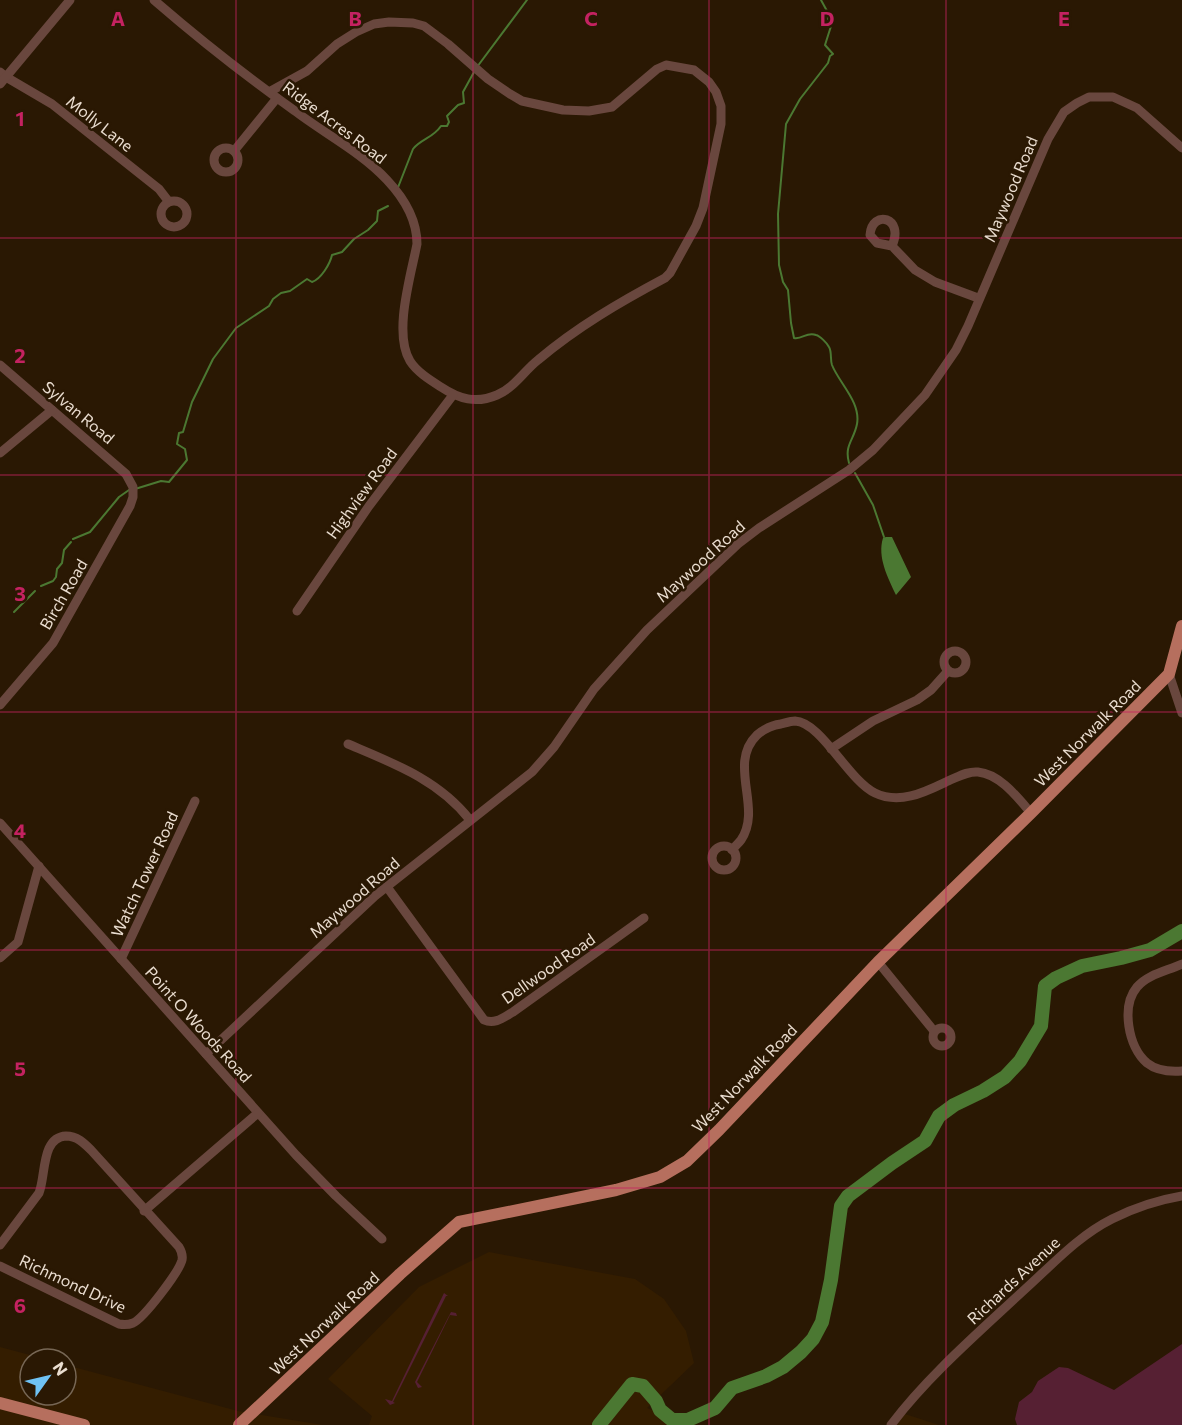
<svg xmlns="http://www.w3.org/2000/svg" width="1182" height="1425" font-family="Commissioner,sans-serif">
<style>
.built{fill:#341d00}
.green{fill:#562033}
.water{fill:#4b7832}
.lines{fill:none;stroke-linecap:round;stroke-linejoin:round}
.stream{stroke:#4b7832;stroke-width:2}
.river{stroke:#4b7832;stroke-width:14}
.minor{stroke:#69473e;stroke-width:9}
.major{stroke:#b66f5e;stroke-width:12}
.grid{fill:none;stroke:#c42261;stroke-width:1.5;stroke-opacity:0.55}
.labels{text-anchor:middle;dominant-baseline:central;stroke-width:5;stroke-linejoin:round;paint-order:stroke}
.street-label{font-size:16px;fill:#eaddd0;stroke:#2a1803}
.grid-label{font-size:20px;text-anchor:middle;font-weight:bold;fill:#c42261;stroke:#2a1803;stroke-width:5;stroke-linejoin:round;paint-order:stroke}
</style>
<rect width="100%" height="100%" fill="#2a1803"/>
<g class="built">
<path d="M489 1252 635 1279 664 1299 686 1331 694 1363 647 1408 692 1425H369L372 1416 328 1379 419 1287Z"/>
<path d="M0 1347 45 1359H30V1395H66V1365L238 1411 323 1425H0Z"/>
<path d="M905 1414 939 1425H896Z"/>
</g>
<g class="green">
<path d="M444 1293 448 1296H446L393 1402 395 1403 390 1405 385 1399 392 1401Z"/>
<path d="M451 1312 456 1313 457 1316 450 1315 417 1382 422 1387 418 1388 415 1382Z"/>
<path d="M1182 1344V1425H1017L1015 1419 1019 1402 1032 1392 1038 1381 1059 1367 1068 1368 1114 1390Z"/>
</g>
<path class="water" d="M886 537H892L911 577 896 595C888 578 877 557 883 538Z"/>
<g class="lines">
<g class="stream">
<path d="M821 0 827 11 826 17 832 23 825 45 833 54 830 56 828 63 800 99 786 124 778 214 779 265 783 282 788 290 791 323 794 338C802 340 807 331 816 335 820 336 827 343 829 347 832 352 830 359 832 365 839 383 861 402 857 424 854 440 844 445 849 463"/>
<path d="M477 67 527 0"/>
<path d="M397 190 413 149C421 139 433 138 441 126H447L449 122 447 116 458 105 464 103 463 92 474 72"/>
<path d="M855 473 873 505 884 537"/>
<path d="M135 489 161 481 169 482 187 460 185 449 177 444 179 433 183 432 192 402 213 359 236 328 269 306 273 299 281 293 290 291 307 279 312 282C321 279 330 264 332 255L342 252 354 239 368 230 377 221 378 211 388 206"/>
<path d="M73 539 90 532 119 497 129 490"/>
<path d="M41 586 53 581 56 577 57 569 62 563 64 550 71 542"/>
<path d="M14 612 35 591"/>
</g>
<path class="river" d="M599 1425 632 1384 643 1386 656 1401 660 1410 672 1420H688L715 1408 732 1388 766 1376 783 1367 801 1352 813 1339 822 1322 831 1280 841 1206 848 1196 892 1163 925 1141 939 1116 954 1105 983 1091 1005 1077 1020 1061 1041 1026 1045 986 1056 978 1082 966 1121 958 1150 950 1182 931"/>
<g class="minor">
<path d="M154 0C199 39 246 76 295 111 325 134 361 152 387 180 403 197 417 220 417 244 411 275 393 333 410 361 417 372 430 380 441 387 459 399 476 404 497 395 514 388 524 371 538 360 577 327 620 302 665 278L670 273 696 226 703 208 721 124V106L716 92 709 82 694 70 666 65 657 69 612 107 589 111 563 110 522 101 510 94 488 79 448 44 424 26 413 23 389 22 374 24 356 32 337 44 307 71 269 92"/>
<path d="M0 72 6 77 52 104 159 189 169 202"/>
<path d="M0 84 70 0"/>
<circle cx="226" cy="160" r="12"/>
<path d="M234 151 277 98"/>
<circle cx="174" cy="214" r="13"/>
<path d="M892 246C905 217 872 209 870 235L877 243 892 246 915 270 935 282 978 298"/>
<path d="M0 365 126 474 133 487V497L130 506 53 643 0 705"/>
<path d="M0 453 52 410"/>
<path d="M297 611 369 506 453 395"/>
<circle cx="955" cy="662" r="11"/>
<path d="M1169 674 1182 713"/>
<path d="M348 744C393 763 439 780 470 820"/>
<path d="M831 749 873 721 917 700 931 690 948 671"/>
<path d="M0 823 296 1155 336 1196 382 1239"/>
<circle cx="724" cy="858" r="12"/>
<path d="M732 850C735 846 739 843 741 840 763 808 727 764 757 735 764 729 773 725 781 724 785 723 791 721 795 721 821 722 849 781 875 793 900 805 925 792 948 781 958 777 967 771 978 772 1000 774 1018 798 1031 813"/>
<path d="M387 887 484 1020C495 1025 504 1017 513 1012L644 918"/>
<path d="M0 958 18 942 39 866"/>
<path d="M121 959 195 801"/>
<path d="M878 962 934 1031"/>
<path d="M1182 964C1167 971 1148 974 1137 987 1121 1006 1128 1047 1147 1063 1157 1071 1169 1072 1182 1071"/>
<circle cx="942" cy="1037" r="9"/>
<path d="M206 1054 375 896 532 772 554 747 594 689 647 630 738 544 759 528 849 470 873 450 925 395 956 350 968 326 1048 139 1064 112 1077 103 1089 97H1113L1137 108 1182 148"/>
<path d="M144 1211 258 1113"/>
<path d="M0 1245 39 1193C46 1176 41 1137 66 1136 77 1136 84 1143 91 1150L179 1247C182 1252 183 1255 182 1260 179 1272 144 1318 133 1323 128 1325 124 1325 119 1324L0 1266"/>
<path d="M891 1425C927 1377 979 1332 1023 1291 1052 1265 1078 1236 1112 1219 1134 1208 1158 1200 1182 1196"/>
</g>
<g class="major">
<path d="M0 1403 84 1425"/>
<path d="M239 1425 400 1274 459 1222 616 1190 660 1177 687 1161 719 1130 878 962 1031 813 1169 674 1182 626"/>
</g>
</g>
<path class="grid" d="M236 0V1425M473 0V1425M709 0V1425M946 0V1425M0 238H1182M0 475H1182M0 712H1182M0 950H1182M0 1188H1182"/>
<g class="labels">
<g class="street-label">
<text transform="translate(335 122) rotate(37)">Ridge Acres Road</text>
<text transform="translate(100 123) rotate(38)">Molly Lane</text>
<text transform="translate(1010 189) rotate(-67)">Maywood Road</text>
<text transform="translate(79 412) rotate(40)">Sylvan Road</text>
<text transform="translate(361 493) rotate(-54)">Highview Road</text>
<text transform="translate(700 561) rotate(-42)">Maywood Road</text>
<text transform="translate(63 594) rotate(-60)">Birch Road</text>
<text transform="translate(1087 733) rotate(-45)">West Norwalk Road</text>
<text transform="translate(144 874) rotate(-65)">Watch Tower Road</text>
<text transform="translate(354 897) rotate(-41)">Maywood Road</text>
<text transform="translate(548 968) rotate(-35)">Dellwood Road</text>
<text transform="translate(199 1024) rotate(48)">Point O Woods Road</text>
<text transform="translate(744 1078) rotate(-46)">West Norwalk Road</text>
<text transform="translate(1013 1280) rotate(-43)">Richards Avenue</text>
<text transform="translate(73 1283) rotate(25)">Richmond Drive</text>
<text transform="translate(324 1323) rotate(-43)">West Norwalk Road</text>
</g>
</g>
<g class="grid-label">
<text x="118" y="26">A</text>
<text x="355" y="26">B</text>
<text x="591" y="26">C</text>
<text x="827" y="26">D</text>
<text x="1064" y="26">E</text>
<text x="20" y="126">1</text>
<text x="20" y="363">2</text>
<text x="20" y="601">3</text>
<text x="20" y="838">4</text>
<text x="20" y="1076">5</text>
<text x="20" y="1313">6</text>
</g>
<g transform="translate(48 1377) rotate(56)"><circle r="28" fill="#2a1803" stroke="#776755" stroke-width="1.5"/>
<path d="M0-4.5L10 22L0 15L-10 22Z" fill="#6fc2f4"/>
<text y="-9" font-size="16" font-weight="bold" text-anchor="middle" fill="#eaddd0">N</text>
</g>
</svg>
